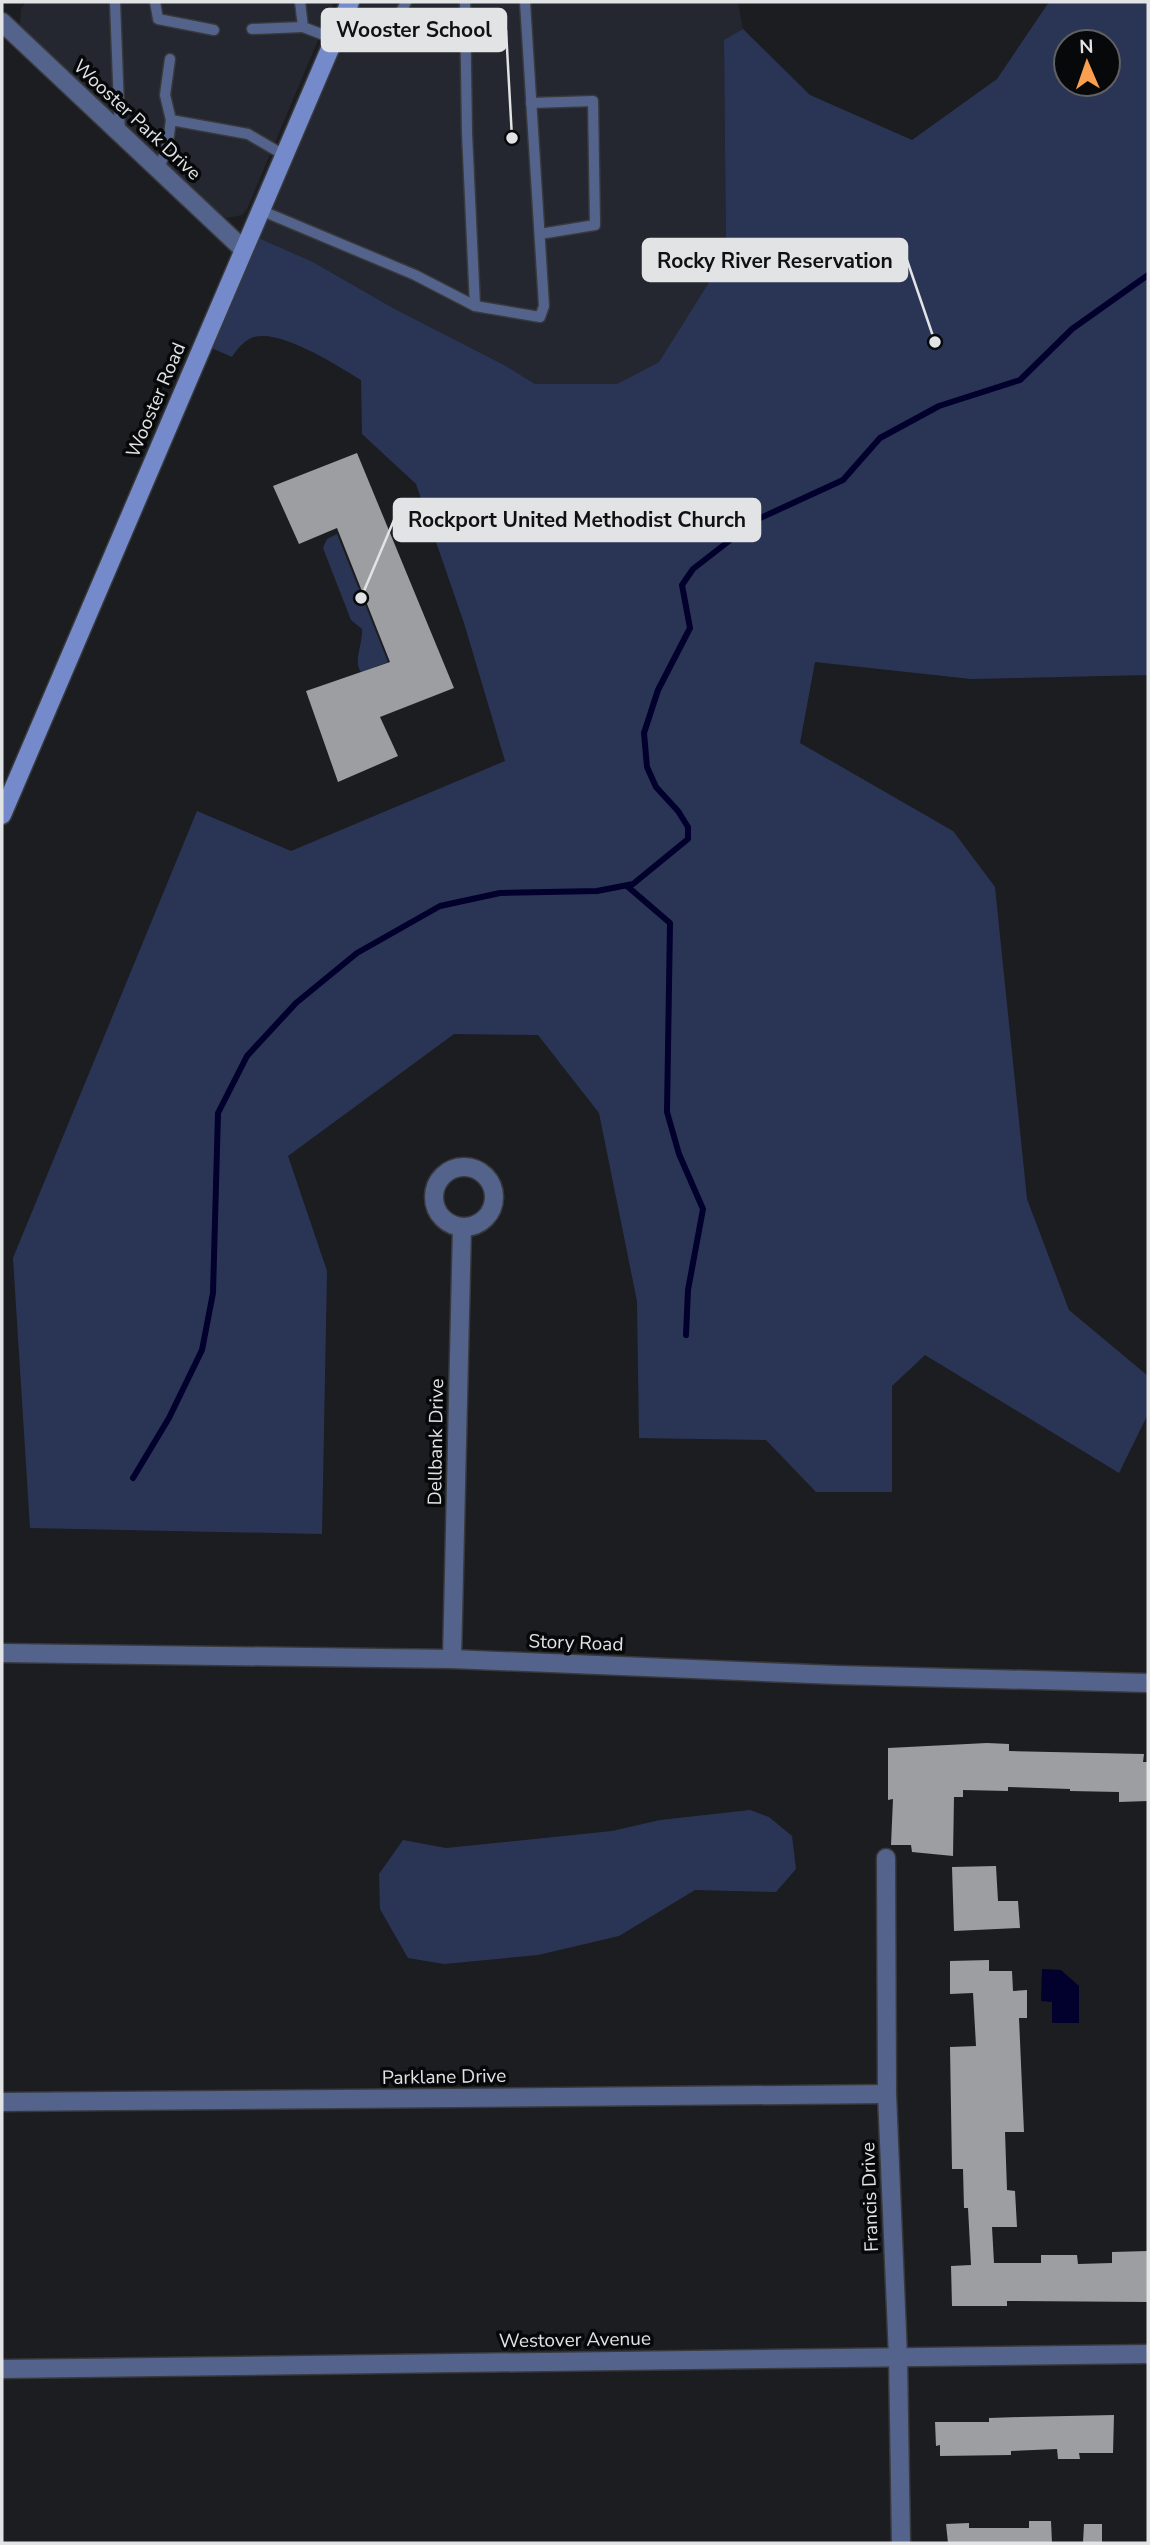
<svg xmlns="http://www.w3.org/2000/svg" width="1150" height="2545" font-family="'Nunito Sans',sans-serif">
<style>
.built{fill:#24272f}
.green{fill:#2a3556;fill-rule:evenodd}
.water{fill:#02012d}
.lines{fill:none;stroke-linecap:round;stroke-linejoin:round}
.stream{stroke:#02012d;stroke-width:6}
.building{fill:#9d9ea2}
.service-casing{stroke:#38393c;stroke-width:13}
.minor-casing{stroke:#38393c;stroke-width:21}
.tertiary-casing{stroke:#38393c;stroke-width:21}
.secondary-casing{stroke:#38393c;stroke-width:21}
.service{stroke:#54638b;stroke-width:10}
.minor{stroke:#54638b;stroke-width:18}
.tertiary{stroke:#54638b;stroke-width:18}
.secondary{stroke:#748aca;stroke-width:18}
.labels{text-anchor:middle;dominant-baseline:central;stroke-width:7;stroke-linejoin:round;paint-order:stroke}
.street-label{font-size:19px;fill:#e2e3e5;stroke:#070809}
.leader{fill:none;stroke:#e2e3e5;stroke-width:2.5}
.callout-dot{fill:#e2e3e5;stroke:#070809;stroke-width:2.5}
.callout{fill:#e2e3e5;stroke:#e2e3e5;stroke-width:2.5}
.callout-label{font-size:21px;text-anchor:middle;font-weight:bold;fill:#111}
</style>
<rect width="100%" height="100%" fill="#1c1d20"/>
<g class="built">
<path d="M26 2H334L247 209 242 215 227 218 217 212 28 40 21 31 20 24 21 9Z"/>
<path d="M359 2H738L743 29 724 41 726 255 659 362 617 384H535L506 366 393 308 313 262 254 236Z"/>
</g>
<g class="green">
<path d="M1049 2H1148V675L971 679 815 662 800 743 953 831 995 887 1027 1199 1069 1310 1148 1376V1414L1119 1473 925 1355 892 1386V1492H816L766 1440 639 1438 637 1301 599 1113 538 1035 454 1034 288 1156 327 1271 322 1534 30 1528 13 1258 197 811 291 851 505 761 464 623 416 484 362 434 361 380C337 366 279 327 251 338 243 342 237 349 232 357L207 346 254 236 313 262 393 308 506 366 535 384H617L659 362 726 255 724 40 743 29 810 95 912 140 997 79ZM1066 42H1108V84H1066Z"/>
<path d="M337 534 388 662 361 672C353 661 363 644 362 629L351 620 323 548 327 539Z"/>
<path d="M750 1810 769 1817 792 1836 796 1869 776 1892 695 1890 619 1936 538 1955 444 1964 408 1958 380 1909 379 1874 403 1840 446 1848 612 1831 660 1820Z"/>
</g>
<path class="water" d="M1042 1969 1061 1970 1079 1986V2023H1052V2002L1041 2001Z"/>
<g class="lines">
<g class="stream">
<path d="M627 886 670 923 667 1112 679 1154 703 1209 688 1290 686 1335"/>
<path d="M133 1478 169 1418 202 1350 213 1293 218 1113 247 1056 296 1003 357 953 440 906 500 893 597 891 633 884 688 839V827L678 811 656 787 647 767 644 733 658 690 690 628 682 585 693 569 756 520 843 480 880 438 939 406 1020 380 1072 329 1148 275"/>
</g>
</g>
<g class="building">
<path d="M357 453 454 688 380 717 398 756 338 782 306 691 390 662 337 528 299 544 273 486Z"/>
<path d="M987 1743 1009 1744V1751L1144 1754 1143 1762H1148V1801L1119 1802V1792L1070 1791V1789L1008 1787V1791L963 1790V1797H954L953 1856 912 1852 911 1845H891L893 1799 888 1800V1748Z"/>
<path d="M996 1866 998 1901H1018L1020 1928 954 1931 952 1867Z"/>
<path d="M989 1960V1971H1012L1013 1991 1027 1990V2018H1019L1024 2132H1005L1007 2190 1015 2191 1017 2227H992L994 2263H1041V2255H1077L1078 2264 1112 2263V2252L1148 2251V2302L1007 2301V2306H952L951 2266 971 2265 968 2208H964L963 2169H952L950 2047 976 2046 973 1993 950 1994V1961Z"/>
<path d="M1114 2415 1113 2453H1079L1080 2459H1058L1057 2449 1011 2451V2455L940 2456V2445L936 2446 935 2422H989V2418L1021 2417Z"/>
<path d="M1029 2521H1051L1052 2543H948L946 2524 969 2523V2528H1029Z"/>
<path d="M1084 2524H1102V2543H1083Z"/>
</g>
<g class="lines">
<g class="service-casing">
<g id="service">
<path d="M115 2 120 134"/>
<path d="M155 2 158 19 214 30"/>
<path d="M300 2 303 27C339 41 353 47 391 32L406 2"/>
<path d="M465 2 467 133 475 306"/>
<path d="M252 29 303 27"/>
<path d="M170 59 165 95 171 120"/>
<path d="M531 103 593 101 595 225 540 234"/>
<path d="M159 170 168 142 171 120 248 134 284 155"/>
<path d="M260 210 415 275 475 306 540 317 544 306 525 2"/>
</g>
</g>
<g class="minor-casing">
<g id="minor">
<path d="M2 22 243 249"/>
<circle cx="464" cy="1197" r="30"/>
<path d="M452 1659 462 1227"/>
<path d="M886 1858 887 2094 898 2357 901 2543"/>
<path d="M2 2102 887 2094"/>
<path d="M2 2369 1148 2354"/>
</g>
</g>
<g class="tertiary-casing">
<path id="tertiary" d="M2 1653 452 1659 837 1675 1148 1683"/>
</g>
<g class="secondary-casing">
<path id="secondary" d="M2 815 350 2"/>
</g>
<use href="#service" class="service"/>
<use href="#minor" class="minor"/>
<use href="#tertiary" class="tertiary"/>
<use href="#secondary" class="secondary"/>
</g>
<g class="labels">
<g class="street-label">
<text transform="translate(137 120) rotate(43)">Wooster Park Drive</text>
<text transform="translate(156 400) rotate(-67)">Wooster Road</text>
<text transform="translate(436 1442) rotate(-89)">Dellbank Drive</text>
<text transform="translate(576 1643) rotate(2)">Story Road</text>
<text transform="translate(444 2077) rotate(-1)">Parklane Drive</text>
<text transform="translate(870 2197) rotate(-92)">Francis Drive</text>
<text transform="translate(575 2340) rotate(-1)">Westover Avenue</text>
</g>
</g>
<path class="leader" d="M512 138L506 30M935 342L907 260M361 598L394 520"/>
<g class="callout-dot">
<circle cx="512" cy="138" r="7"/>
<circle cx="935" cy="342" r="7"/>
<circle cx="361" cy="598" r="7"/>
</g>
<g class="callout">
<rect x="322" y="9" width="184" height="42" rx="7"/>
<rect x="643" y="239" width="264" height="42" rx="7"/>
<rect x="394" y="499" width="366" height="42" rx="7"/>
</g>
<g class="callout-label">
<text x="414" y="37">Wooster School</text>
<text x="775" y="268">Rocky River Reservation</text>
<text x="577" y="527">Rockport United Methodist Church</text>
</g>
<rect width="1150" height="2545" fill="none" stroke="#e2e3e5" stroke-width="7"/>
<g transform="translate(1087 63) rotate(358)"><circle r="33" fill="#070809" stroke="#5f6061" stroke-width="2"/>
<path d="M0-5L12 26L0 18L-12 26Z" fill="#fa9f4f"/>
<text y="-10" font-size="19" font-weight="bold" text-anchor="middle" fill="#e2e3e5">N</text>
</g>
</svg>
